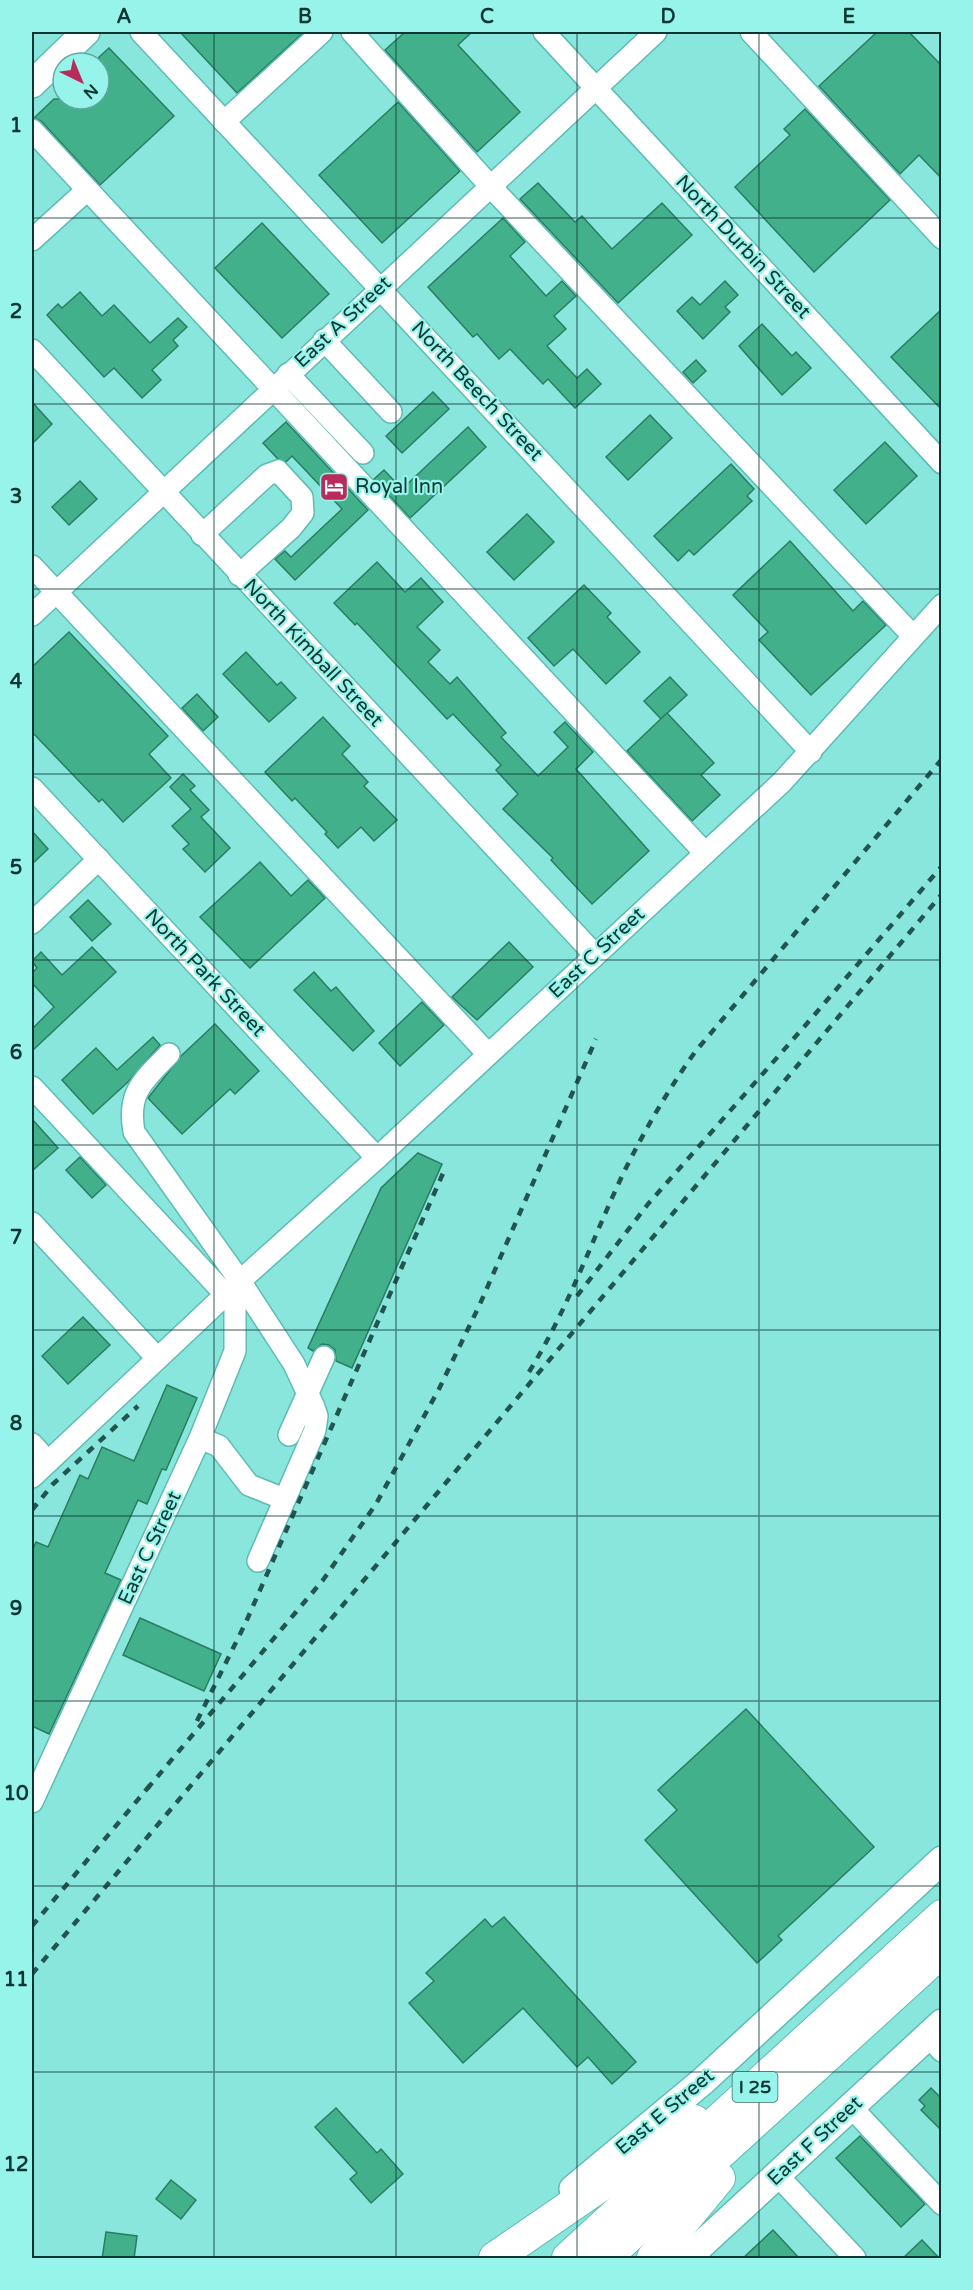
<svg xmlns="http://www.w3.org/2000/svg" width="973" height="2290" font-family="'Varela Round',sans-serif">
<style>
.building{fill:#41b08b;stroke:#2a7d61;stroke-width:1.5}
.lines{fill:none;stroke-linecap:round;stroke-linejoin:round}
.minor-casing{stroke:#5ebcb4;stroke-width:24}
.major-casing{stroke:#5ebcb4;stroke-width:30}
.highway-casing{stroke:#5ebcb4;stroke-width:34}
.minor{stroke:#fff;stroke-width:21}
.major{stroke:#fff;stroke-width:27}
.highway{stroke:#fff;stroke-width:32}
.rail{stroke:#225450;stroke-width:4.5;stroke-dasharray:8 8;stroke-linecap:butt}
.grid{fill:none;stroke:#0e3734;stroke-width:1.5;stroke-opacity:0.55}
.labels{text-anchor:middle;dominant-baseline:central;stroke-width:4.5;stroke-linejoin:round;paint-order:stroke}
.shield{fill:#96f4ea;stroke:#37706b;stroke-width:1.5}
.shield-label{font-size:18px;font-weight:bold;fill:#0e3734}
.street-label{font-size:20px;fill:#0e3734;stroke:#96f4ea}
.poi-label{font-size:20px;fill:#0e3734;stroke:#96f4ea;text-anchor:start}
.neatline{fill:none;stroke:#0e3734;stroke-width:2}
.grid-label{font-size:20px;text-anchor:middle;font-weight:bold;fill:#0e3734}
</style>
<rect width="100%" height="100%" fill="#88e6dd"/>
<g class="building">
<path d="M180 32H304L237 93Z"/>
<path d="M405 32H472L458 45 520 112 477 152 385 50Z"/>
<path d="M877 32H909L942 66V179L919 155 900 174 819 86Z"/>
<path d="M109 48 174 116 100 185 41 121 34 118 54 99H99V57Z"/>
<path d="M398 102 460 171 382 243 319 175Z"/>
<path d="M805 109 890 200 814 272 735 187 790 135 784 129Z"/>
<path d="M538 183 575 222 582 216 612 249 662 203 692 235 618 303 520 199Z"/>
<path d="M503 218 525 242 510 256 546 296 562 281 576 296 554 316 566 329 547 346 577 378 587 369 601 384 575 408 548 379 543 384 510 349 499 359 477 334 473 337 428 287Z"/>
<path d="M262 223 329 294 282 338 215 268Z"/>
<path d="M725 281 738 295 725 307 730 312 703 339 677 311 692 297 700 305Z"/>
<path d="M80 292 102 316 114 305 150 343 178 318 187 327 173 340 178 346 152 370 161 380 142 398 114 368 104 377 47 315 58 304 62 308Z"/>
<path d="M942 309V410L891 357Z"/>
<path d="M762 324 792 356 796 352 811 368 782 395 739 346Z"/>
<path d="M696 360 706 371 693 383 683 372Z"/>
<path d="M433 392 449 409 402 453 386 436Z"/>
<path d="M32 402 52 424 32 444Z"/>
<path d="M650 415 672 438 628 480 606 457Z"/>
<path d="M286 422 368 510 295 580 275 559 285 551 291 557 342 509 292 456 286 462 278 459 263 443Z"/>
<path d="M468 427 486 447 410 518 374 479 384 470 402 489Z"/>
<path d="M885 442 917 476 866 524 834 490Z"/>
<path d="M731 464 754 489 747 496 752 501 694 555 689 550 678 561 654 536Z"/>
<path d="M80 481 97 499 69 525 52 507Z"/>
<path d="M527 514 554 542 514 580 487 552Z"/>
<path d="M790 541 853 611 863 601 886 625 811 695 759 640 768 632 733 595Z"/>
<path d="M377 562 405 592 421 578 443 602 417 627 440 650 428 662 450 684 457 677 506 733 501 737 538 776 568 747 554 732 565 722 593 752 576 769 649 851 592 904 551 860 553 858 503 809 518 794 496 770 501 765 453 714 447 719 357 623 355 625 334 603Z"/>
<path d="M584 585 611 613 607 617 640 652 606 684 573 649 554 666 528 638Z"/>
<path d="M69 632 168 736 149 754 171 778 123 822 102 799 99 802 32 732V667Z"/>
<path d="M246 652 277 685 281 682 296 698 269 722 223 674Z"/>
<path d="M670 677 687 695 661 719 644 701Z"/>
<path d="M197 694 218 717 203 731 182 708Z"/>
<path d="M667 713 714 763 701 775 720 795 692 821 627 751Z"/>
<path d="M323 717 350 746 342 754 368 782 364 786 397 820 374 841 361 827 338 848 325 834 327 832 295 798 292 801 265 772Z"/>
<path d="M183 774 195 786 190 790 209 810 201 817 230 848 205 872 183 849 189 844 172 826 191 809 170 787Z"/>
<path d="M32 831 48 849 32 864Z"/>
<path d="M260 862 291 896 308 880 325 898 250 968 200 917Z"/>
<path d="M88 900 111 924 92 941 70 917Z"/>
<path d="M509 942 533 967 477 1020 452 997Z"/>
<path d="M92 947 116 972 32 1051V1029L54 1007 32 983V973L37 968 32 961 41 952 62 975Z"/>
<path d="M314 972 331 991 336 987 374 1031 353 1051 294 990Z"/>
<path d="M422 1002 444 1025 400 1066 379 1043Z"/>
<path d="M215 1024 259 1071 235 1094 230 1089 182 1134 148 1098 181 1056Z"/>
<path d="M153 1037 160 1045 129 1081 93 1114 62 1080 96 1048 117 1070Z"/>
<path d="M32 1119 58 1148 32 1171Z"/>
<path d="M418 1153 442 1164 352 1368 336 1361 335 1350 329 1345 322 1344 313 1351 308 1348 381 1188Z"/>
<path d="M80 1157 106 1185 92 1198 66 1170Z"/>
<path d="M83 1317 110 1345 68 1384 42 1356Z"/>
<path d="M167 1385 197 1398 166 1470 162 1469 147 1504 138 1500 105 1573 121 1580 49 1734 32 1726V1551L36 1542 48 1547 80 1475 88 1479 102 1447 134 1461Z"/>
<path d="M140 1618 221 1654 204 1691 123 1655Z"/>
<path d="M746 1709 874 1847 778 1936 782 1940 757 1963 645 1840 677 1810 658 1790Z"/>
<path d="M504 1917 636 2062 612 2084 588 2057 577 2067 523 2008 463 2063 409 2003 434 1981 426 1973 485 1919 492 1927Z"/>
<path d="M931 2088 942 2099V2131L921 2110 925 2106 919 2100Z"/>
<path d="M336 2108 377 2153 381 2149 403 2174 371 2203 350 2179 357 2173 315 2127Z"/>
<path d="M860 2136 925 2204 901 2227 836 2158Z"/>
<path d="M171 2180 196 2200 181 2219 156 2199Z"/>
<path d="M773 2230 800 2259H742Z"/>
<path d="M106 2232 137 2236 134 2259H102Z"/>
<path d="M922 2240 940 2259H902Z"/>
</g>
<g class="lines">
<g class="minor-casing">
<g id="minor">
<path d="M141 32 811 752"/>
<path d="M352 32 491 187 913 636"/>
<path d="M544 32 942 463"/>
<path d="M751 32 942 238"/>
<path d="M224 122 322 32"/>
<path d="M32 130 705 853"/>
<path d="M32 240 87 190"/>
<path d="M324 340 391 412"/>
<path d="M32 350 595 955"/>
<path d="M288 374 363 453"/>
<path d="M202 535 267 475 278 471 302 497 303 513 291 528 239 575"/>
<path d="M32 566 488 1054"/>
<path d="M32 615 656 32"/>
<path d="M32 788 377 1158"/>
<path d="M32 923 99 859"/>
<path d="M169 1054C143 1081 127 1092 134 1132L240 1281 294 1364 314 1407 317 1416 315 1430 258 1561"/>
<path d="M32 1087 225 1294"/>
<path d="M32 1223 157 1358"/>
<path d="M289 1435 324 1357"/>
<path d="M200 1438 219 1446 249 1485 284 1499"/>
<path d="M32 1444 48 1462"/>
<path d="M32 1477 240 1281 377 1158 782 782 942 605"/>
<path d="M32 1802 200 1438 235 1351V1285"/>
<path d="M928 2036 942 2051"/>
<path d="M851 2107 942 2204"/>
<path d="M778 2176 855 2258"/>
</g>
</g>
<g class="major-casing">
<g id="major">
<path d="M32 84 86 32"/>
<path d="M573 2189 703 2081 942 1860"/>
<path d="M687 2258 942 2023"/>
</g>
</g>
<g class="highway-casing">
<g id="highway">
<path d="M495 2258 694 2121"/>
<path d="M568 2258 942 1916"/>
<path d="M605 2258 942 1951"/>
<path d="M653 2258 719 2178"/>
</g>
</g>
<use href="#minor" class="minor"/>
<use href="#major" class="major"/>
<use href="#highway" class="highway"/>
<g class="rail">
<path d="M577 1296 648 1204 804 1027 942 866"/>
<path d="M529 1372C568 1309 592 1240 623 1174 644 1131 668 1090 695 1052L942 759"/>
<path d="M32 1510 53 1484 138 1406"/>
<path d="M197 1721 246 1622 444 1171"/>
<path d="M147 1789 323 1580 376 1504 439 1389 480 1304 596 1039"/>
<path d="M32 1926 151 1784"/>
<path d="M32 1974 942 894"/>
</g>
</g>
<path class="grid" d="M214 32V2258M396 32V2258M577 32V2258M759 32V2258M32 218H942M32 404H942M32 589H942M32 774H942M32 960H942M32 1145H942M32 1330H942M32 1516H942M32 1701H942M32 1886H942M32 2072H942"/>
<defs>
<g id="hotel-square" transform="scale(1.5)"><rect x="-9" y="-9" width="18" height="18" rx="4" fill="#b92b58" stroke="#96f4ea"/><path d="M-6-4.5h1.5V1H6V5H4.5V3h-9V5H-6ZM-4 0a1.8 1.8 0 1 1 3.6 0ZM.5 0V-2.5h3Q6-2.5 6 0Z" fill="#fff"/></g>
</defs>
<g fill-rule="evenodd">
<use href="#hotel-square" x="334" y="487"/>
</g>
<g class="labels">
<rect class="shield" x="732.5" y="2072" width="45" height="30" rx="4.5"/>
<g class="shield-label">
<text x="755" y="2087">I 25</text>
</g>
<g class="street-label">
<text transform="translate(743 247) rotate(47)">North Durbin Street</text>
<text transform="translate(343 322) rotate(-43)">East A Street</text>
<text transform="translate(477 391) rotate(47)">North Beech Street</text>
<text transform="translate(313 653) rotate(47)">North Kimball Street</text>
<text transform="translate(597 953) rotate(-43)">East C Street</text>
<text transform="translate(205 973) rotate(47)">North Park Street</text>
<text transform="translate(150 1548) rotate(-65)">East C Street</text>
<text transform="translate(665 2112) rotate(-40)">East E Street</text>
<text transform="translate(815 2141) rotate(-43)">East F Street</text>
</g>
<g class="poi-label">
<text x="355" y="487">Royal Inn</text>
</g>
</g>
<rect width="973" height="2290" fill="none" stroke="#96f4ea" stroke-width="66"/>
<g transform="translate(81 81) rotate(137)"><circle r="28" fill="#96f4ea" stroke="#60a8a1" stroke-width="1.5"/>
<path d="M0-4.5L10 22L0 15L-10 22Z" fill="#b92b58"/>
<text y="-9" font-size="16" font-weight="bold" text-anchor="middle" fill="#0e3734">N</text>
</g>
<rect x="33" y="33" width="907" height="2224" class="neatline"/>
<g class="grid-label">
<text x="124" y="23">A</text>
<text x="305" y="23">B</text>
<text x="487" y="23">C</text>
<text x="668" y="23">D</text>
<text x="849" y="23">E</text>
<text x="16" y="132">1</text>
<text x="16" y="318">2</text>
<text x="16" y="503">3</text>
<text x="16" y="688">4</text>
<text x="16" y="874">5</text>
<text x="16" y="1059">6</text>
<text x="16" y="1244">7</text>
<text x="16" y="1430">8</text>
<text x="16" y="1615">9</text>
<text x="16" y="1800">10</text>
<text x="16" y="1986">11</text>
<text x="16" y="2171">12</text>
</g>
</svg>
